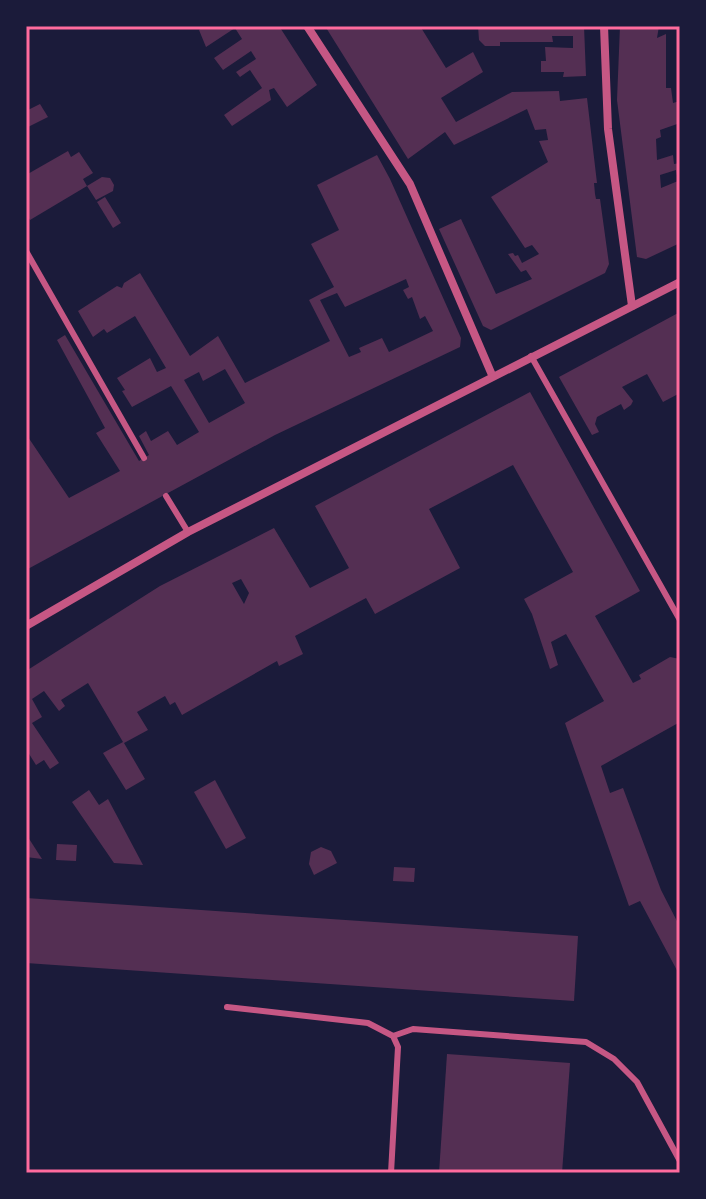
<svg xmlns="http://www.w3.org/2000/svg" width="706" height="1199" font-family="'DM Sans',sans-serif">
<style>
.building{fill:#542f53;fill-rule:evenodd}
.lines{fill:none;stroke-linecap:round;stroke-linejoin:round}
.service{stroke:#c65784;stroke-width:6}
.minor{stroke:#c65784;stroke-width:8}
.neatline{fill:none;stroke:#ff6b9d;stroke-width:3}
</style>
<rect width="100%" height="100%" fill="#1b1b3a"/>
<g class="building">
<path d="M204 26H279L317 85 287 107 274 88 269 90 271 100 232 126 224 115 262 88 250 70 240 77 236 72 256 59 251 51 223 70 214 58 242 39 235 28 206 47 199 30Z"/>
<path d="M325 26H420L446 68 473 52 483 72 441 98 456 122 512 92 559 91 560 101 587 98 597 183H594L595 194 596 199H600L609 264 605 273 491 330 483 326 439 229 461 219 496 294 532 279 526 270 521 272 508 254 513 253 515 256 518 255 522 263 539 254 532 245 525 248 491 197 548 162 539 141 548 140 546 129 535 130 527 109 454 145 445 132 408 159Z"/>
<path d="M478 26H584L586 76 563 77 564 72H541V61H546L545 47 573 48V36H552L553 42H500V46H485L479 40Z"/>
<path d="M620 26H659L657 38 666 34V88H671L673 103 680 101V123L660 130 661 137 656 139 657 160 673 155 674 164 680 163V243L646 259 637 257 617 100ZM676 170 678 181 661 188 660 175Z"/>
<path d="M40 104 48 117 26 128V111Z"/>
<path d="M68 151 71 157 79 152 93 173 83 179 87 186 102 177 110 178 114 185 113 191 96 200 87 186 30 220 26 214V175Z"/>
<path d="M377 155 390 179 461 338 460 347 275 435 26 570V439L28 437 69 498 120 471 96 433 105 428 57 340 65 335 139 461 149 455 139 436 146 431 151 441 168 431 177 445 199 432 171 386 132 407 122 391 125 390 117 378 150 358 157 372 166 368 135 316 107 333 104 329 93 337 78 311 117 286 122 288 124 283 140 273 190 356 218 336 245 383 330 341 309 300 334 287 311 244 339 230 317 185ZM406 279 409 287 403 290 408 299 412 297 420 319 425 316 433 331 389 352 382 338 359 348 361 352 349 357 320 300 337 293 345 307ZM225 369 245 403 209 423 184 380 199 372 203 381Z"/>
<path d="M105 197 121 223 113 228 97 202Z"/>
<path d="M680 312V393L663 402 647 374 622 387 633 401 631 405 624 410 621 404 597 417 595 424 599 432 592 435 559 377Z"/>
<path d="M530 392 640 591 595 616 633 683 641 679 639 675 670 657 680 659V722L601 766 610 793 623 788 661 890 680 927V976L640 901 629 906 565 723 604 701 566 634 551 642 558 665 550 669 532 614 524 599 573 572 513 465 429 509 460 568 375 614 366 598 295 636 303 654 279 666 277 661 182 715 175 702 170 705 165 696 137 712 148 730 124 743 145 779 126 790 103 753 123 742 88 683 61 700 65 706 59 711 44 691 32 699 42 717 32 723 59 763 50 769 44 760 36 765 26 749V671L160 586 274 528 310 588 349 568 315 506ZM241 579 249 593 244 604 232 583Z"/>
<path d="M215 780 246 838 226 849 194 792Z"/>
<path d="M89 790 99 805 108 799 143 865 114 863 72 802Z"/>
<path d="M26 834 42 859 26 857Z"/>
<path d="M57 844 77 845 76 861 56 860Z"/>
<path d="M321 847 331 851 337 863 314 875 309 864 311 852Z"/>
<path d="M394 867 415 868 414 882 393 881Z"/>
<path d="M26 898 578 936 574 1001 26 963Z"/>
<path d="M447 1054 570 1063 562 1173H439Z"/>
</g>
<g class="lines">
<g class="service">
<path d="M26 251 144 458"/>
<path d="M531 356 680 620"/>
<path d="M166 496 188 532"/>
<path d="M227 1007 368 1023 393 1036 398 1047 391 1173"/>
<path d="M393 1036 413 1029 586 1042 614 1059 637 1082 680 1161"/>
</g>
<g class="minor">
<path d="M307 26 410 184 492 375"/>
<path d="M604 26 608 129 632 306"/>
<path d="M26 626 188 532 680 282"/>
</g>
</g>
<rect width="706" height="1199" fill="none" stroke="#1b1b3a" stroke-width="56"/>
<rect x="28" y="28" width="650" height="1143" class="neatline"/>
</svg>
